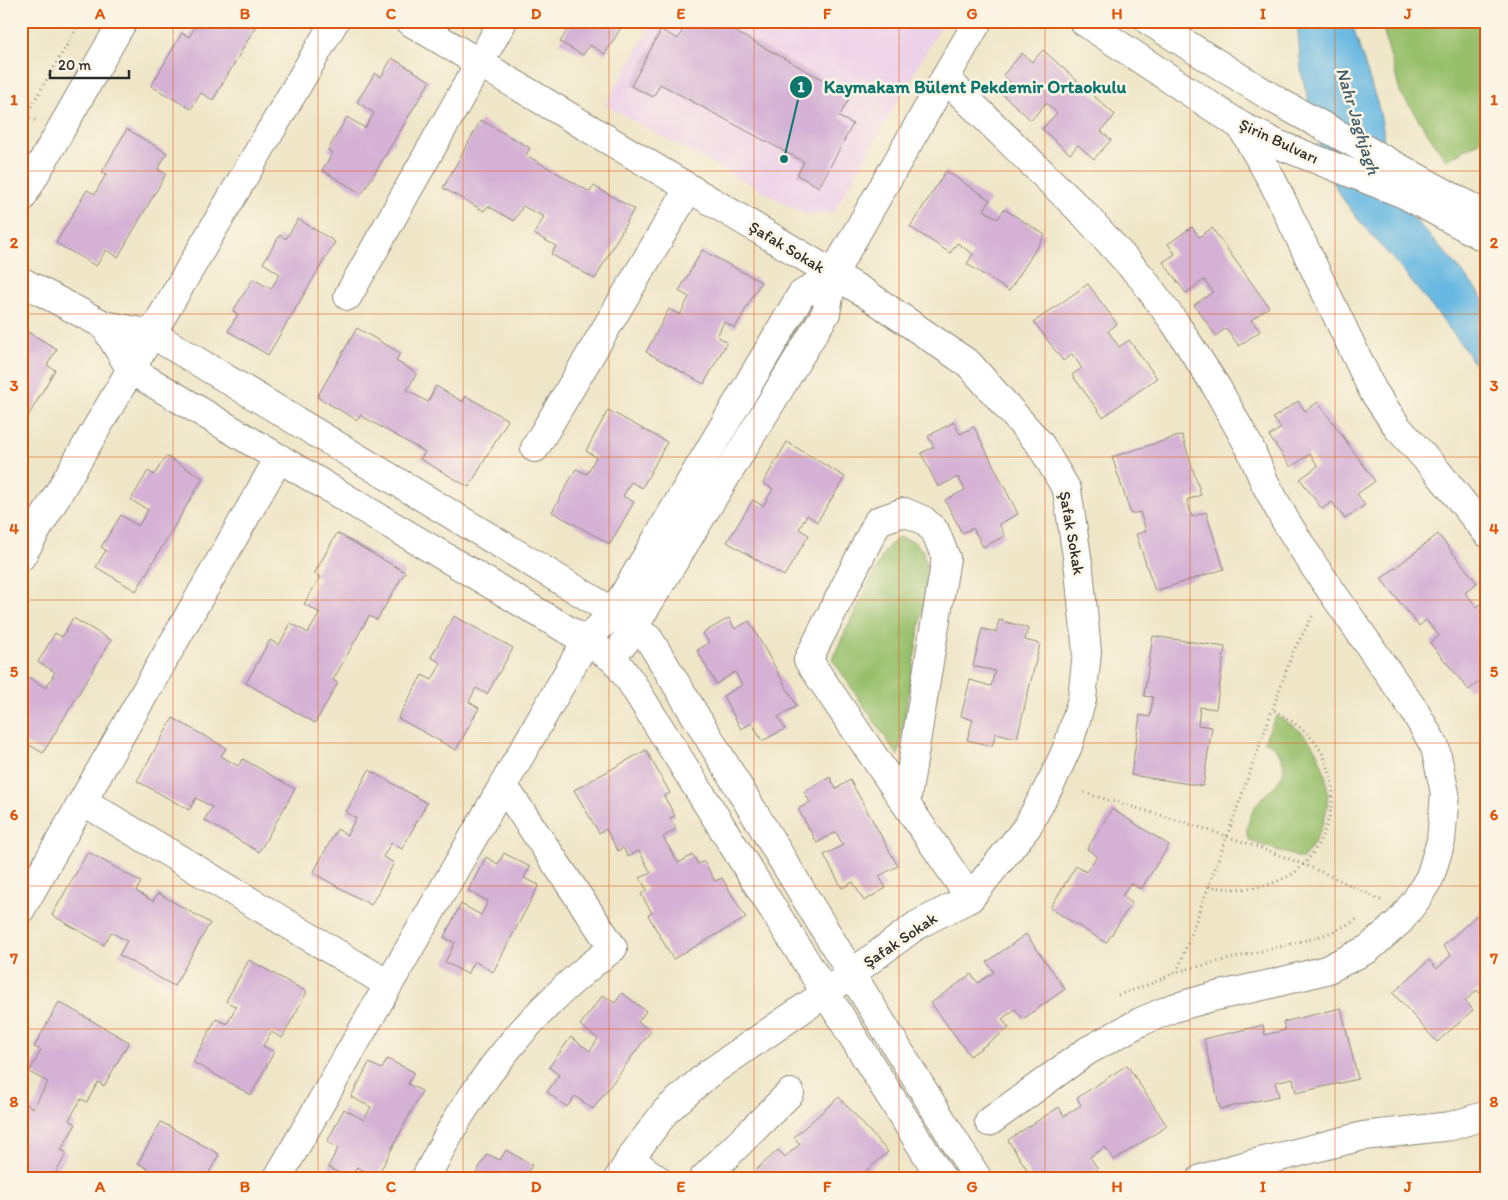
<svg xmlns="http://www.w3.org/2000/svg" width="1508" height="1200" font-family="Itim,sans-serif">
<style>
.built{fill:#edd1e9}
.green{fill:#98c06c;stroke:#62764c}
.water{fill:#66b7e1;stroke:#487186}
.building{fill:#d4b1d5}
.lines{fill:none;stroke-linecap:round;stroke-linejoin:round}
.minor-casing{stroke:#8d887a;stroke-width:30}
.major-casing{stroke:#8d887a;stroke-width:30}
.path{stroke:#8d887a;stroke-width:3;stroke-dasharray:1 4;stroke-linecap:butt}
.minor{stroke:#fff;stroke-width:28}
.major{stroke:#fff;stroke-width:28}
.grid{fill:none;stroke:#df570e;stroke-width:1;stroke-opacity:0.55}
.labels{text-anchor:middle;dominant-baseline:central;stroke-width:5;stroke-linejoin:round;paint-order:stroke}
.street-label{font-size:16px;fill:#2b2b2b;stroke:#fcf5e5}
.water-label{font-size:18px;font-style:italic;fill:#405c6b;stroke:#fcf5e5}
.leader{fill:none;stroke:#0f766e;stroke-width:2}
.callout-dot{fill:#0f766e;stroke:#fcf5e5;stroke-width:2}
.mark-label{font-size:15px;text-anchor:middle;font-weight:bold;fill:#fff}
.callout-label{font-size:18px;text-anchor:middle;font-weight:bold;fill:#0f766e;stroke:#fcf5e5;stroke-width:5;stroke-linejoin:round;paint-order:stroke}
.neatline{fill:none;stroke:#df570e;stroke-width:2}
.grid-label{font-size:16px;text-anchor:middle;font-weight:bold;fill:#df570e}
</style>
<rect width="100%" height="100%" fill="#fcf5e5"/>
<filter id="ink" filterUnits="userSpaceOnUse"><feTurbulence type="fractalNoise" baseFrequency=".02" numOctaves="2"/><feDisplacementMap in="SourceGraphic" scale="10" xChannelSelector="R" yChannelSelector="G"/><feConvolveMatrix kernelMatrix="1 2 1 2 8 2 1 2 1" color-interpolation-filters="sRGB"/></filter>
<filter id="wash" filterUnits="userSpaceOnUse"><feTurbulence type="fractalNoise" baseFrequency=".0096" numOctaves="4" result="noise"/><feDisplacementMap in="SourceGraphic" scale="20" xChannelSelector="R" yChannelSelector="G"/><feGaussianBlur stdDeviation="1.12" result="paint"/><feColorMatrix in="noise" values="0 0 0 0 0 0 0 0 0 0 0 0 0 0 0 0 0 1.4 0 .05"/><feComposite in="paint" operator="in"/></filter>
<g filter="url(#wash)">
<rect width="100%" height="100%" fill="#efe6c8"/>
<path class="built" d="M654 21H944L833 213 806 215 605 105Z"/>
<g class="green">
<path d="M1381 21H1487V138L1446 160 1400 92Z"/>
<path d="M899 537 913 541 923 551 926 564 925 595 898 756 832 659 886 549Z"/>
<path d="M1276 716C1285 721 1295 726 1302 733 1311 740 1317 752 1321 762 1335 798 1326 829 1303 859L1250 841C1249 840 1247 835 1247 834 1246 825 1253 808 1259 801 1271 788 1291 777 1281 757 1277 749 1271 744 1264 741Z"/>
</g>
<path class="water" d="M1297 21H1351L1379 109 1383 129 1384 169 1403 209 1418 223 1458 267 1487 303V382L1456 337 1399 266 1357 218 1338 192 1321 152 1310 107 1301 71Z"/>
<g id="blocks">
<g class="building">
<path d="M199 21H259L213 100 201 93 191 109 151 86 182 33 189 37Z"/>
<path d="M562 21H625L605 54 590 45 583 55 560 42 570 26Z"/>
<path d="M687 21H716L851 95 839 117 853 124 819 187 797 175 804 162 660 84 653 97 631 86 661 30 678 39Z"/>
<path d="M1043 50 1115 115 1101 131 1111 140 1094 159 1078 145 1070 154 1042 129 1057 113 1046 103 1031 120 1002 94 1012 84 1003 75 1022 53 1032 62Z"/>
<path d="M392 58 430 81 362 194 322 170 333 153 328 150 347 117 365 128 374 113 357 102 375 73 381 77Z"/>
<path d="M481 120 530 148 526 155 590 192 594 186 634 209 595 279 551 254 556 246 534 234 544 217 523 206 514 221 488 206 484 211 443 188Z"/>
<path d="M127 129 167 153 158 169 166 174 118 257 106 250 96 266 56 243 87 190 95 194 106 174 102 172Z"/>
<path d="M946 171 990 200 984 210 998 219 1004 209 1045 235 1009 291 967 264 973 254 957 243 950 253 910 227Z"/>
<path d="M298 219 335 242 268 355 228 331 238 314 233 311 253 279 271 289 280 274 263 263 280 235 286 239Z"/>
<path d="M1192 227 1199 237 1212 228 1269 307 1251 320 1260 331 1239 346 1226 328 1216 336 1194 305 1213 292 1204 280 1186 293 1163 262 1175 254 1168 244Z"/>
<path d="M702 250 761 282 735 328 724 322 717 336 727 342 704 384 646 352 669 309 680 315 689 297 679 291Z"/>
<path d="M1088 284 1117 324 1108 331 1119 347 1129 340 1157 378 1103 417 1072 375 1082 368 1072 354 1063 361 1034 322Z"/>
<path d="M21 328 57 349 47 365 55 370 21 428Z"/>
<path d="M357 328 400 353 396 361 417 373 407 390 428 402 436 386 463 402 466 396 508 420 469 487 420 459 425 452 360 415 357 420 317 397Z"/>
<path d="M1298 401 1305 411 1318 402 1375 481 1357 494 1365 505 1345 519 1332 502 1322 509 1300 479 1318 466 1310 454 1291 467 1269 436 1281 428 1273 418Z"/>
<path d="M608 410 667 442 642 488 631 482 623 496 634 502 610 544 552 512 576 469 587 474 596 457 586 451Z"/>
<path d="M954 422 960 434 974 427 1018 514 999 524 1005 536 983 547 973 528 962 533 945 500 965 490 958 477 938 487 921 453 934 447 928 436Z"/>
<path d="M1182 435 1201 495 1187 500 1192 517 1206 512 1224 569 1155 591 1136 534 1146 531 1140 512 1131 514 1112 457Z"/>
<path d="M787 442 845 477 817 522 807 515 799 529 809 535 784 576 727 542 753 500 763 506 773 489 763 483Z"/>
<path d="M166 456 203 478 136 591 96 567 106 550 101 547 121 515 138 526 148 510 131 500 148 471 154 475Z"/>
<path d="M337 533 405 572 377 620 369 616 333 680 338 683 315 723 246 683 270 640 279 645 291 623 308 633 320 613 304 604 320 577 314 574Z"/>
<path d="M1438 534 1477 583 1465 593 1477 607 1487 599V675L1469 690 1430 643 1439 636 1426 620 1419 626 1381 579Z"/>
<path d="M454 616 513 648 487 694 476 688 469 702 479 708 456 750 398 718 422 675 432 680 441 663 431 657Z"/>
<path d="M73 618 111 640 43 753 21 740V688L28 677 46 688 55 672 38 662 55 633 62 637Z"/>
<path d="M729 618 735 629 749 621 797 706 778 717 785 729 762 741 752 723 741 729 723 696 742 685 735 672 716 684 697 650 709 643 703 633Z"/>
<path d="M999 620 1028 628 1025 640 1040 644 1017 738 996 733 992 746 967 740 973 720 961 716 970 680 991 686 995 671 973 666 982 629 996 632Z"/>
<path d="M1153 636 1225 647 1216 709 1200 707 1198 725 1212 727 1203 786 1131 775 1140 715 1150 717 1153 697 1144 696Z"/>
<path d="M173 718 226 748 221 756 238 766 243 759 295 789 259 852 204 820 212 807 196 798 189 810 137 781Z"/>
<path d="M646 750 670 793 664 796 675 816 670 818 676 829 663 837 678 863 693 855 698 864 704 861 715 881 722 878 746 918 673 959 648 915 652 913 641 894 647 890 640 878 651 873 639 851 628 857 623 848 618 851 606 829 599 833 574 790Z"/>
<path d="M369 770 427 803 402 849 391 843 383 857 394 863 371 905 313 873 337 829 347 835 356 818 346 812Z"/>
<path d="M830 777 836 789 850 780 898 866 879 876 886 888 864 901 853 882 842 888 824 855 843 845 836 832 817 843 798 809 810 802 804 792Z"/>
<path d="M1112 809 1169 845 1141 889 1130 883 1122 896 1132 903 1106 943 1050 908 1076 866 1086 872 1097 856 1087 849Z"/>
<path d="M88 852 141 882 136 891 153 901 158 893 210 923 174 986 119 955 127 941 111 932 104 945 52 915Z"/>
<path d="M504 853 530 867 524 878 539 885 493 972 474 961 467 974 445 962 455 943 444 937 461 904 481 915 488 901 468 891 486 857 498 864Z"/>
<path d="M1478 914 1487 923V998L1485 999 1477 990 1465 1001 1473 1010 1437 1042 1393 993 1429 960 1437 969 1451 955 1443 946Z"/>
<path d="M1026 934 1065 989 1023 1019 1015 1009 1002 1019 1009 1028 970 1056 931 1003 971 974 978 983 994 972 987 962Z"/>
<path d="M249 960 307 992 282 1038 271 1032 263 1046 274 1052 251 1095 193 1062 216 1019 227 1024 236 1007 226 1001Z"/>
<path d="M622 993 646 1011 638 1022 651 1031 593 1109 575 1096 567 1107 547 1092 559 1075 549 1067 571 1037 590 1051 598 1039 580 1025 603 995 615 1003Z"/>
<path d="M59 1002 129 1042 104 1086 98 1082 87 1102 81 1099 69 1120 76 1124 61 1150 67 1153 52 1179H21V1101L33 1108 48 1082 29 1072 41 1050 34 1047Z"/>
<path d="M1341 1008 1358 1079 1296 1093 1293 1078 1275 1082 1279 1096 1220 1109 1204 1039 1263 1025 1265 1035 1285 1030 1283 1022Z"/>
<path d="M387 1059 414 1072 408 1084 422 1091 377 1177 357 1167 350 1179 328 1167 338 1148 327 1142 344 1109 364 1120 371 1107 351 1097 369 1063 382 1069Z"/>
<path d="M1127 1065 1167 1126 1114 1160 1105 1147 1090 1157 1098 1169 1083 1179H1033L1008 1140 1059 1107 1064 1116 1081 1105 1077 1098Z"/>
<path d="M839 1097 888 1152 857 1179H746L778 1150 785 1157 800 1144 794 1137Z"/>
<path d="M161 1122 219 1154 206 1179H143L148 1169 138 1163Z"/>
<path d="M506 1150 532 1165 526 1176 531 1179H473L487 1154 500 1160Z"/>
</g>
</g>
</g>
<g filter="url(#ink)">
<use href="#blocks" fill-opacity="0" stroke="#8d887a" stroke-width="1"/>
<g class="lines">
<g class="minor-casing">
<g id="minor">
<path d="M409 21 865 293 969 364 1040 444 1067 490 1079 570 1087 652 1082 699 1068 746 1053 779 1027 827 970 898 917 925 820 997 708 1074 666 1111 635 1152 618 1179"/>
<path d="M945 78 1084 214 1142 278 1175 323 1217 388 1250 448 1265 483 1285 520 1314 566 1414 710 1435 747 1445 793 1441 841 1430 877 1416 900 1400 921 1368 949 1326 970 1271 984 1212 997 1173 1008 1140 1022 1087 1051 989 1122"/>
<path d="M1241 126 1273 182 1373 391 1398 428 1437 471 1487 533"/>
<path d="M21 199 123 21"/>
<path d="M21 281 104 325 152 334 595 601 649 639 851 973 978 1179"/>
<path d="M348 296 503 21"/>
<path d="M104 325 131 370 586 641 615 660 631 682 942 1179"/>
<path d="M535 448 689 188"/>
<path d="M21 557 335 21"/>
<path d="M624 643 826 313 833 274 978 21"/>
<path d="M84 802 388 984"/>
<path d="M906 803 946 558 935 531 923 520 904 512 878 521 808 660 970 898"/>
<path d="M21 909 279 458"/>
<path d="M630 1159 657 1179"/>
<path d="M277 1179 586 641 613 613 801 295 833 274"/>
<path d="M425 1179C438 1155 450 1129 466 1106 505 1045 555 991 613 948L503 785"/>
<path d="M703 1179 790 1093"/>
<path d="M1201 1179 1236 1168 1363 1136 1451 1126 1487 1115"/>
</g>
</g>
<g class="major-casing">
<g id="major">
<path d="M1083 21 1241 126 1277 144 1404 194 1487 239"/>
<path d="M1149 21 1279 102 1487 216"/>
</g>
</g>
<g class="path">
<path d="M21 113 36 121"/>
<path d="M26 115 81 21"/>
<path d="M1084 793C1158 814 1230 835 1302 864 1329 874 1355 888 1381 900"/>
<path d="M1209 886C1236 891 1261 890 1287 877 1315 864 1337 813 1332 783 1330 770 1324 754 1316 744 1305 728 1288 719 1272 709"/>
<path d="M1177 972 1227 836 1293 652 1313 615"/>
<path d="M1118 995 1153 983 1176 972 1311 939 1335 931 1358 919"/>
</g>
<use href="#minor" class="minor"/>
<use href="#major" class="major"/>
</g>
</g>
<path class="grid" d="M173 21V1179M318 21V1179M463 21V1179M609 21V1179M754 21V1179M899 21V1179M1045 21V1179M1190 21V1179M1335 21V1179M21 171H1487M21 314H1487M21 457H1487M21 600H1487M21 743H1487M21 886H1487M21 1029H1487"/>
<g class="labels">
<g class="street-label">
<text transform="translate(1279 141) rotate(25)">Şirin Bulvarı</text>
<text transform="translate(787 247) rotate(31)">Şafak Sokak</text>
<text transform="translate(1072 533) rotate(80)">Şafak Sokak</text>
<text transform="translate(900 940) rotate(-34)">Şafak Sokak</text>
</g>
<g class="water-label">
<text transform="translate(1358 121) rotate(73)">Nahr Jaghjagh</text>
</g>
</g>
<path class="leader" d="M784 159L801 87"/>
<g class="callout-dot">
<circle cx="784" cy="159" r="5"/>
<circle cx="801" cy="87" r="12"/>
</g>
<g class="mark-label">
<text x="801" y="92">1</text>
</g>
<g class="callout-label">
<text x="975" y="93">Kaymakam Bülent Pekdemir Ortaokulu</text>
</g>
<rect width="1508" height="1200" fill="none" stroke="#fcf5e5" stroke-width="55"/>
<path d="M50 70v8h79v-8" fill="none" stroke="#2b2b2b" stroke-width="2.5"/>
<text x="58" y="70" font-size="15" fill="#2b2b2b" stroke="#fcf5e5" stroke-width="4" paint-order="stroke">20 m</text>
<rect x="28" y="28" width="1452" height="1144" class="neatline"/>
<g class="grid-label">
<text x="100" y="19">A</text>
<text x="245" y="19">B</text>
<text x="391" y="19">C</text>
<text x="536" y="19">D</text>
<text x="681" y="19">E</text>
<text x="827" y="19">F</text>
<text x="972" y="19">G</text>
<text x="1117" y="19">H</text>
<text x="1263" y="19">I</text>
<text x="1408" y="19">J</text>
<text x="14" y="105">1</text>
<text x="1494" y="105">1</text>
<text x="14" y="248">2</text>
<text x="1494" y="248">2</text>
<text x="14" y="391">3</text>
<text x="1494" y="391">3</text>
<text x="14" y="534">4</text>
<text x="1494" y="534">4</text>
<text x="14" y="677">5</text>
<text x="1494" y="677">5</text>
<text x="14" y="820">6</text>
<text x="1494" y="820">6</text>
<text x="14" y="964">7</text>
<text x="1494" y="964">7</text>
<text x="14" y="1107">8</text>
<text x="1494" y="1107">8</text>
<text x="100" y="1192">A</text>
<text x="245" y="1192">B</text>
<text x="391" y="1192">C</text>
<text x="536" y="1192">D</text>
<text x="681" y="1192">E</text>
<text x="827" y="1192">F</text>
<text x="972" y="1192">G</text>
<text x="1117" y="1192">H</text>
<text x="1263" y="1192">I</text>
<text x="1408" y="1192">J</text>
</g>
</svg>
